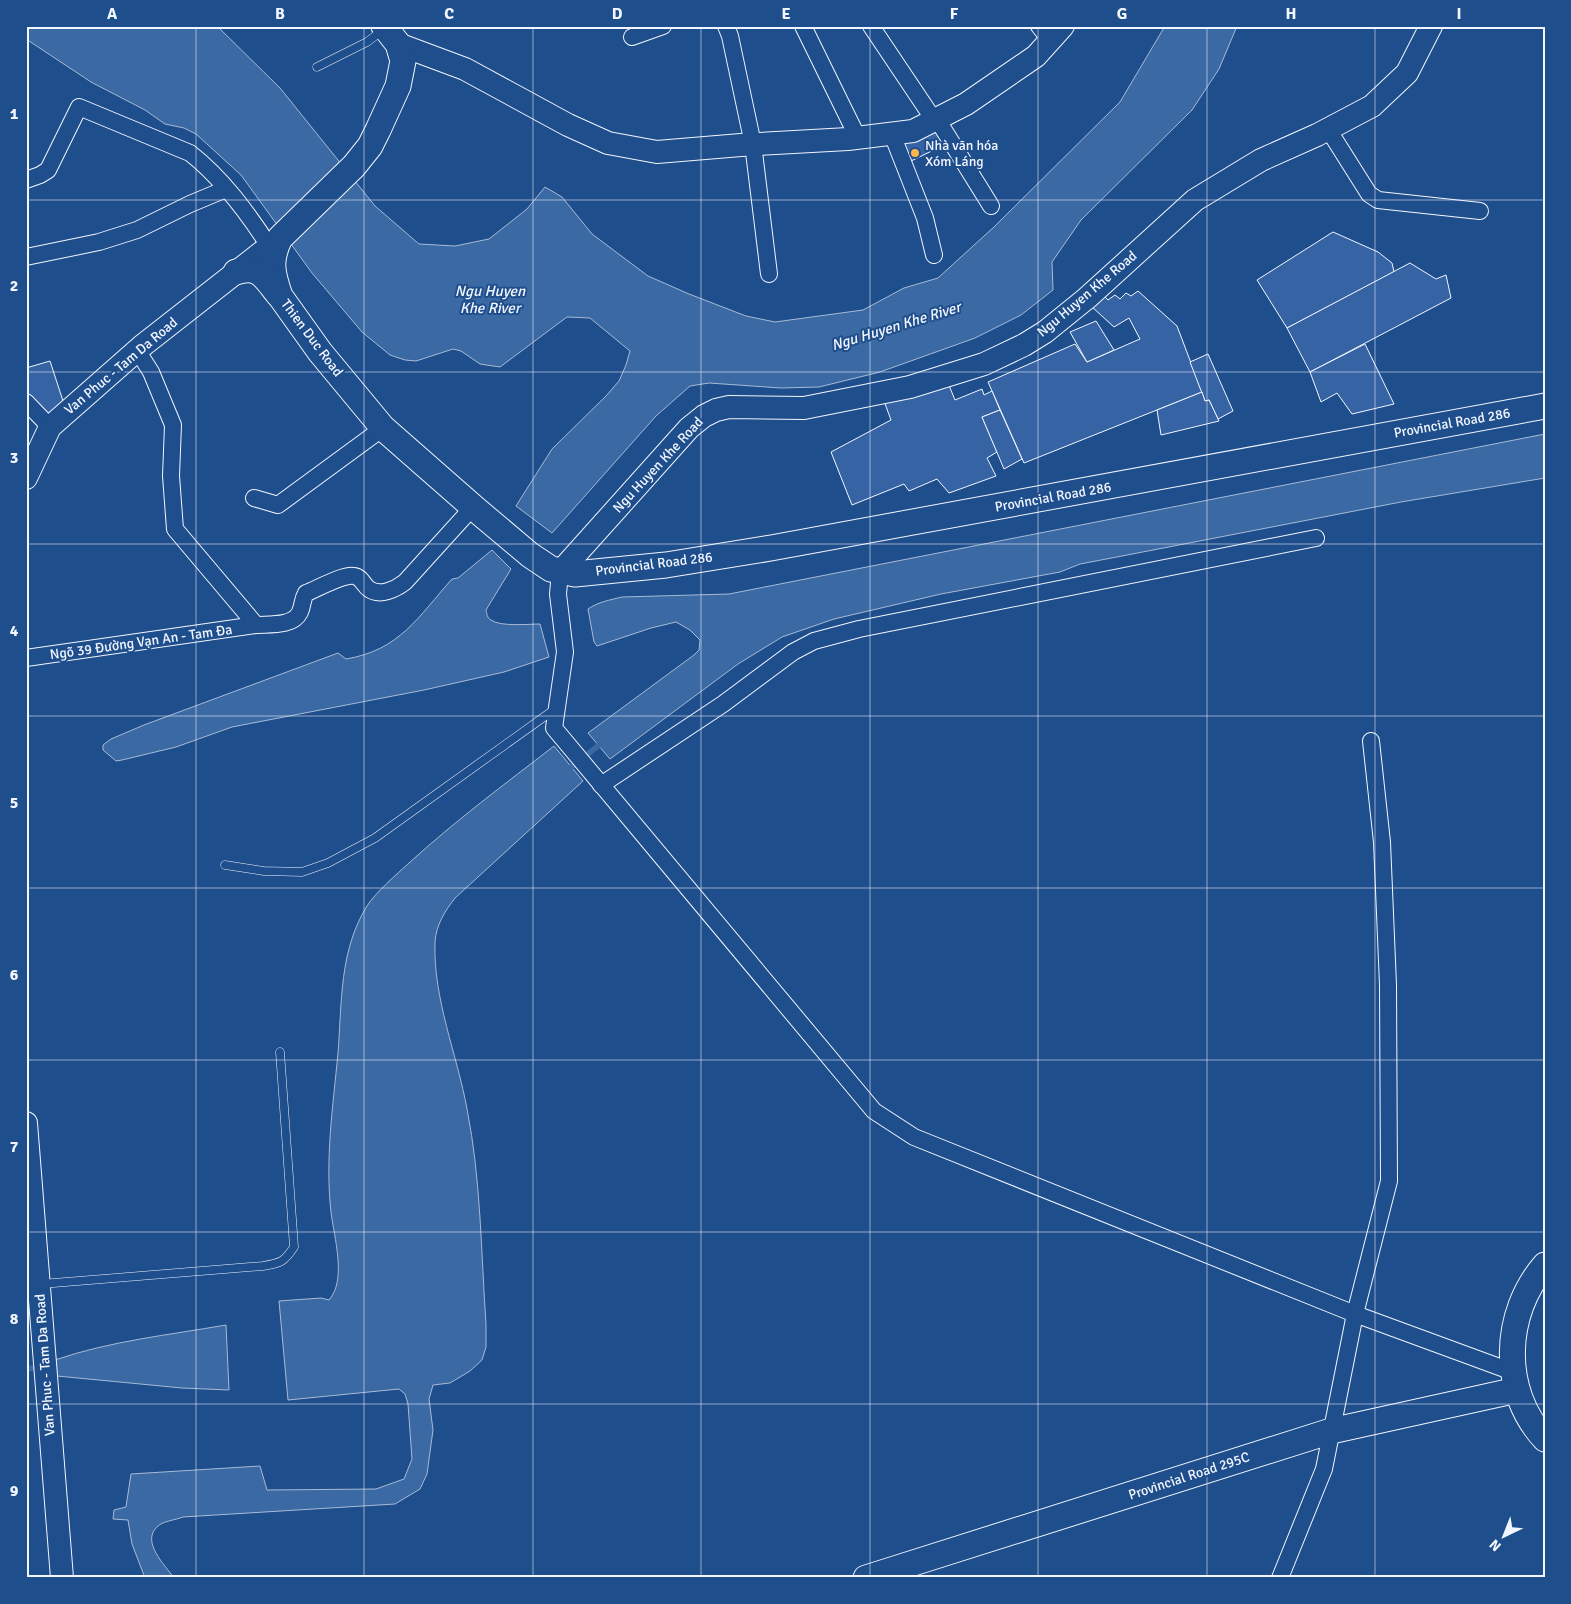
<svg xmlns="http://www.w3.org/2000/svg" width="1571" height="1604" font-family="Signika,sans-serif">
<style>
.water{fill:#3b69a3;stroke:#a8bbd7}
.lines{fill:none;stroke-linecap:round;stroke-linejoin:round}
.stream{stroke:#3b69a3;stroke-width:5.5}
.building{fill:#3563a3;stroke:#f2f6ff}
.lane-casing{stroke:#f2f6ff;stroke-width:9}
.street-casing{stroke:#f2f6ff;stroke-width:18}
.secondary-casing{stroke:#f2f6ff;stroke-width:24}
.primary-casing{stroke:#f2f6ff;stroke-width:27}
.lane{stroke:#1f4e8c;stroke-width:8}
.street{stroke:#1f4e8c;stroke-width:16}
.secondary{stroke:#1f4e8c;stroke-width:22}
.primary{stroke:#1f4e8c;stroke-width:25}
.grid{fill:none;stroke:#f2f6ff;stroke-width:1;stroke-opacity:0.55}
.poi-dot{fill:#ffb74d;stroke:#1f4e8c;stroke-width:2}
.labels{text-anchor:middle;dominant-baseline:central;stroke-width:4;stroke-linejoin:round;paint-order:stroke}
.poi-label{font-size:14px;fill:#f2f6ff;stroke:#1f4e8c;text-anchor:start}
.street-label{font-size:14px;fill:#f2f6ff;stroke:#1f4e8c}
.water-label{font-size:15px;font-style:italic;fill:#f2f6ff;stroke:#1f4e8c}
.neatline{fill:none;stroke:#f2f6ff;stroke-width:2}
.grid-label{font-size:16px;text-anchor:middle;font-weight:bold;fill:#f2f6ff}
</style>
<rect width="100%" height="100%" fill="#1f4e8c"/>
<g class="water">
<path d="M26 26H217L280 88 375 206 419 244 455 246 489 239 527 209 545 187 562 197 592 234 648 276 689 294 746 316 775 322 863 310 904 288 938 278 995 226 1120 102 1165 26H1237L1219 69 1192 110 1081 220 1052 262 1053 290 1021 315 975 338 880 372 819 387 781 388 709 383 690 386 656 416 552 533 516 506 552 449 606 396 619 381 626 365 630 351 590 318 567 317 500 367 480 364 461 351 453 349 416 361 405 360 390 355 362 332 312 273 241 175 196 134 184 128 165 124 145 110 91 82 26 39Z"/>
<path d="M1545 434V478L1401 502 1122 556 1080 564 1060 572 941 594 834 619 782 637 738 664 610 759 588 733 694 655 699 650 700 640 690 630 676 622 651 628 597 646 594 642 588 609C598 602 610 600 622 597L729 594Z"/>
<path d="M492 550 511 569 486 610C487 614 487 618 491 620 500 627 529 624 540 624L549 657 504 672 424 690 232 727 176 747 122 760 116 761 103 750V745L111 739 144 725 338 653 346 659C400 650 418 617 452 579L458 578Z"/>
<path d="M554 746 583 781 455 898C445 911 436 925 435 942 433 999 457 1054 467 1109 481 1179 481 1253 486 1324V1347L482 1360 470 1371 450 1383 433 1385 429 1399 433 1430 427 1474 420 1489 395 1504 183 1517C176 1520 162 1521 157 1527 141 1542 165 1565 174 1578H145L132 1544 128 1520 113 1519 114 1510 126 1507 131 1474 260 1466 267 1490 376 1489 404 1479 412 1459 408 1404 405 1394 399 1389 288 1400 279 1301 321 1298 329 1300C347 1280 334 1237 331 1212 325 1159 333 1106 338 1053 342 1003 339 951 367 906 375 893 397 874 409 863 455 821 505 784 554 746Z"/>
<path d="M226 1325 229 1390 182 1388 57 1376 55 1360C110 1341 169 1335 226 1325Z"/>
</g>
<g class="lines">
<g class="stream">
<path d="M565 772 603 742"/>
<path d="M26 1369 41 1367"/>
</g>
</g>
<g class="building">
<path d="M938 124 948 143 907 163 898 140Z"/>
<path d="M1333 232 1378 252 1392 263 1394 272 1287 328 1257 280Z"/>
<path d="M1410 263 1436 279 1446 275 1451 298 1310 372 1287 328Z"/>
<path d="M1138 291 1177 326 1202 392 1024 463 988 382 1075 344 1087 362 1140 339 1129 318 1114 327 1091 306 1103 295 1108 300 1115 295 1120 299 1126 293 1131 296Z"/>
<path d="M1096 321 1114 350 1087 362 1070 332Z"/>
<path d="M1365 344 1394 404 1352 414 1337 393 1321 402 1310 372Z"/>
<path d="M1208 354 1233 411 1218 419 1209 400 1205 401 1190 362Z"/>
<path d="M50 361 64 404 48 419 26 397V368Z"/>
<path d="M948 383 955 400 982 389 984 395 992 391 1000 410 982 417 997 452 987 458 996 476 949 493 937 479 909 491 904 484 852 505 831 452 891 420 884 401Z"/>
<path d="M1202 392 1205 401 1209 400 1219 421 1161 435 1157 410Z"/>
<path d="M1000 410 1022 459 1004 469 982 417Z"/>
</g>
<g class="lines">
<g class="lane-casing">
<g id="lane">
<path d="M317 67 367 42 383 30"/>
<path d="M225 865 264 871 302 872 328 863 375 838 555 709"/>
<path d="M41 1284 263 1266C281 1263 284 1262 294 1247L280 1052"/>
</g>
</g>
<g class="street-casing">
<g id="street">
<path d="M726 26 730 36 753 144 769 274"/>
<path d="M803 26 858 138"/>
<path d="M871 26 934 120"/>
<path d="M1039 26 1050 40"/>
<path d="M632 37 663 26"/>
<path d="M937 119 991 206"/>
<path d="M1328 129 1369 194 1378 200 1480 211"/>
<path d="M892 134 925 218 934 255"/>
<path d="M26 180 40 175 48 170 79 107 190 153C222 178 247 212 269 246"/>
<path d="M26 257 99 242 137 230 190 204 226 189"/>
<path d="M137 350 151 372 173 425 171 476 175 529 256 625"/>
<path d="M26 402 50 427"/>
<path d="M254 498 278 505 383 428"/>
<path d="M560 572 558 594 565 652 554 728 874 1111 914 1137 1355 1314 1513 1372"/>
<path d="M26 658 256 625C269 624 293 627 300 612 303 605 302 600 306 593 317 589 343 574 354 576 362 577 363 585 369 589 380 597 396 589 405 582L473 507"/>
<path d="M601 785 723 704 793 652 814 641 859 629 1316 538"/>
<path d="M1280 1578 1324 1469 1355 1314 1389 1181 1388 985 1382 842 1371 741"/>
</g>
</g>
<g class="secondary-casing">
<g id="secondary">
<path d="M398 44 465 69 568 125 608 143 657 152 741 145 848 139 913 131 966 104 1036 56 1063 26"/>
<path d="M26 478 50 427 142 346 280 238"/>
<path d="M560 572 689 428 704 416 716 410 729 407 804 408 910 387 984 364 1024 345 1045 332 1087 298 1195 200 1261 160 1317 135 1372 106 1407 73 1431 26"/>
<path d="M26 1123 62 1578"/>
</g>
</g>
<g class="primary-casing">
<g id="primary">
<path d="M384 26 398 44 403 61 398 86 378 130 370 146 354 166 280 238C269 260 272 273 280 296L320 352 383 428 473 507 530 555 551 569 575 574 666 565 771 548 1545 406"/>
<path d="M236 272C259 264 265 278 278 294"/>
<path d="M1545 1265C1503 1313 1500 1391 1545 1439"/>
<path d="M866 1578 1331 1431 1517 1390"/>
</g>
</g>
<use href="#lane" class="lane"/>
<use href="#street" class="street"/>
<use href="#secondary" class="secondary"/>
<use href="#primary" class="primary"/>
</g>
<path class="grid" d="M196 26V1578M364 26V1578M533 26V1578M701 26V1578M870 26V1578M1038 26V1578M1207 26V1578M1375 26V1578M26 200H1545M26 372H1545M26 544H1545M26 716H1545M26 888H1545M26 1060H1545M26 1232H1545M26 1404H1545"/>
<circle class="poi-dot" cx="915" cy="153" r="5"/>
<g class="labels">
<g class="poi-label">
<text x="925" y="145">Nhà văn hóa<tspan x="925" dy="16">Xóm Láng</tspan></text>
</g>
<g class="street-label">
<text transform="translate(1087 294) rotate(-40)">Ngu Huyen Khe Road</text>
<text transform="translate(312 338) rotate(53)">Thien Duc Road</text>
<text transform="translate(121 366) rotate(-40)">Van Phuc - Tam Da Road</text>
<text transform="translate(1452 423) rotate(-10)">Provincial Road 286</text>
<text transform="translate(658 465) rotate(-47)">Ngu Huyen Khe Road</text>
<text transform="translate(1053 497) rotate(-10)">Provincial Road 286</text>
<text transform="translate(654 564) rotate(-7)">Provincial Road 286</text>
<text transform="translate(141 642) rotate(-8)">Ngõ 39 Đường Vạn An - Tam Đa</text>
<text transform="translate(45 1365) rotate(-94)">Van Phuc - Tam Da Road</text>
<text transform="translate(1189 1476) rotate(-18)">Provincial Road 295C</text>
</g>
<g class="water-label">
<text x="490" y="291">Ngu Huyen<tspan x="490" dy="17">Khe River</tspan></text>
<text transform="translate(896 326) rotate(-17)">Ngu Huyen Khe River</text>
</g>
</g>
<rect width="1571" height="1604" fill="none" stroke="#1f4e8c" stroke-width="55"/>
<g transform="translate(1504 1536) rotate(223)" stroke="#1f4e8c" stroke-width="4" paint-order="stroke">
<path d="M0-4L9 19L0 12L-9 19Z" fill="#f2f6ff"/>
<text y="-8" font-size="14" font-weight="bold" text-anchor="middle" fill="#f2f6ff">N</text>
</g>
<rect x="28" y="28" width="1516" height="1548" class="neatline"/>
<g class="grid-label">
<text x="112" y="19">A</text>
<text x="280" y="19">B</text>
<text x="449" y="19">C</text>
<text x="617" y="19">D</text>
<text x="786" y="19">E</text>
<text x="954" y="19">F</text>
<text x="1122" y="19">G</text>
<text x="1291" y="19">H</text>
<text x="1459" y="19">I</text>
<text x="14" y="119">1</text>
<text x="14" y="291">2</text>
<text x="14" y="463">3</text>
<text x="14" y="636">4</text>
<text x="14" y="808">5</text>
<text x="14" y="980">6</text>
<text x="14" y="1152">7</text>
<text x="14" y="1324">8</text>
<text x="14" y="1496">9</text>
</g>
</svg>
